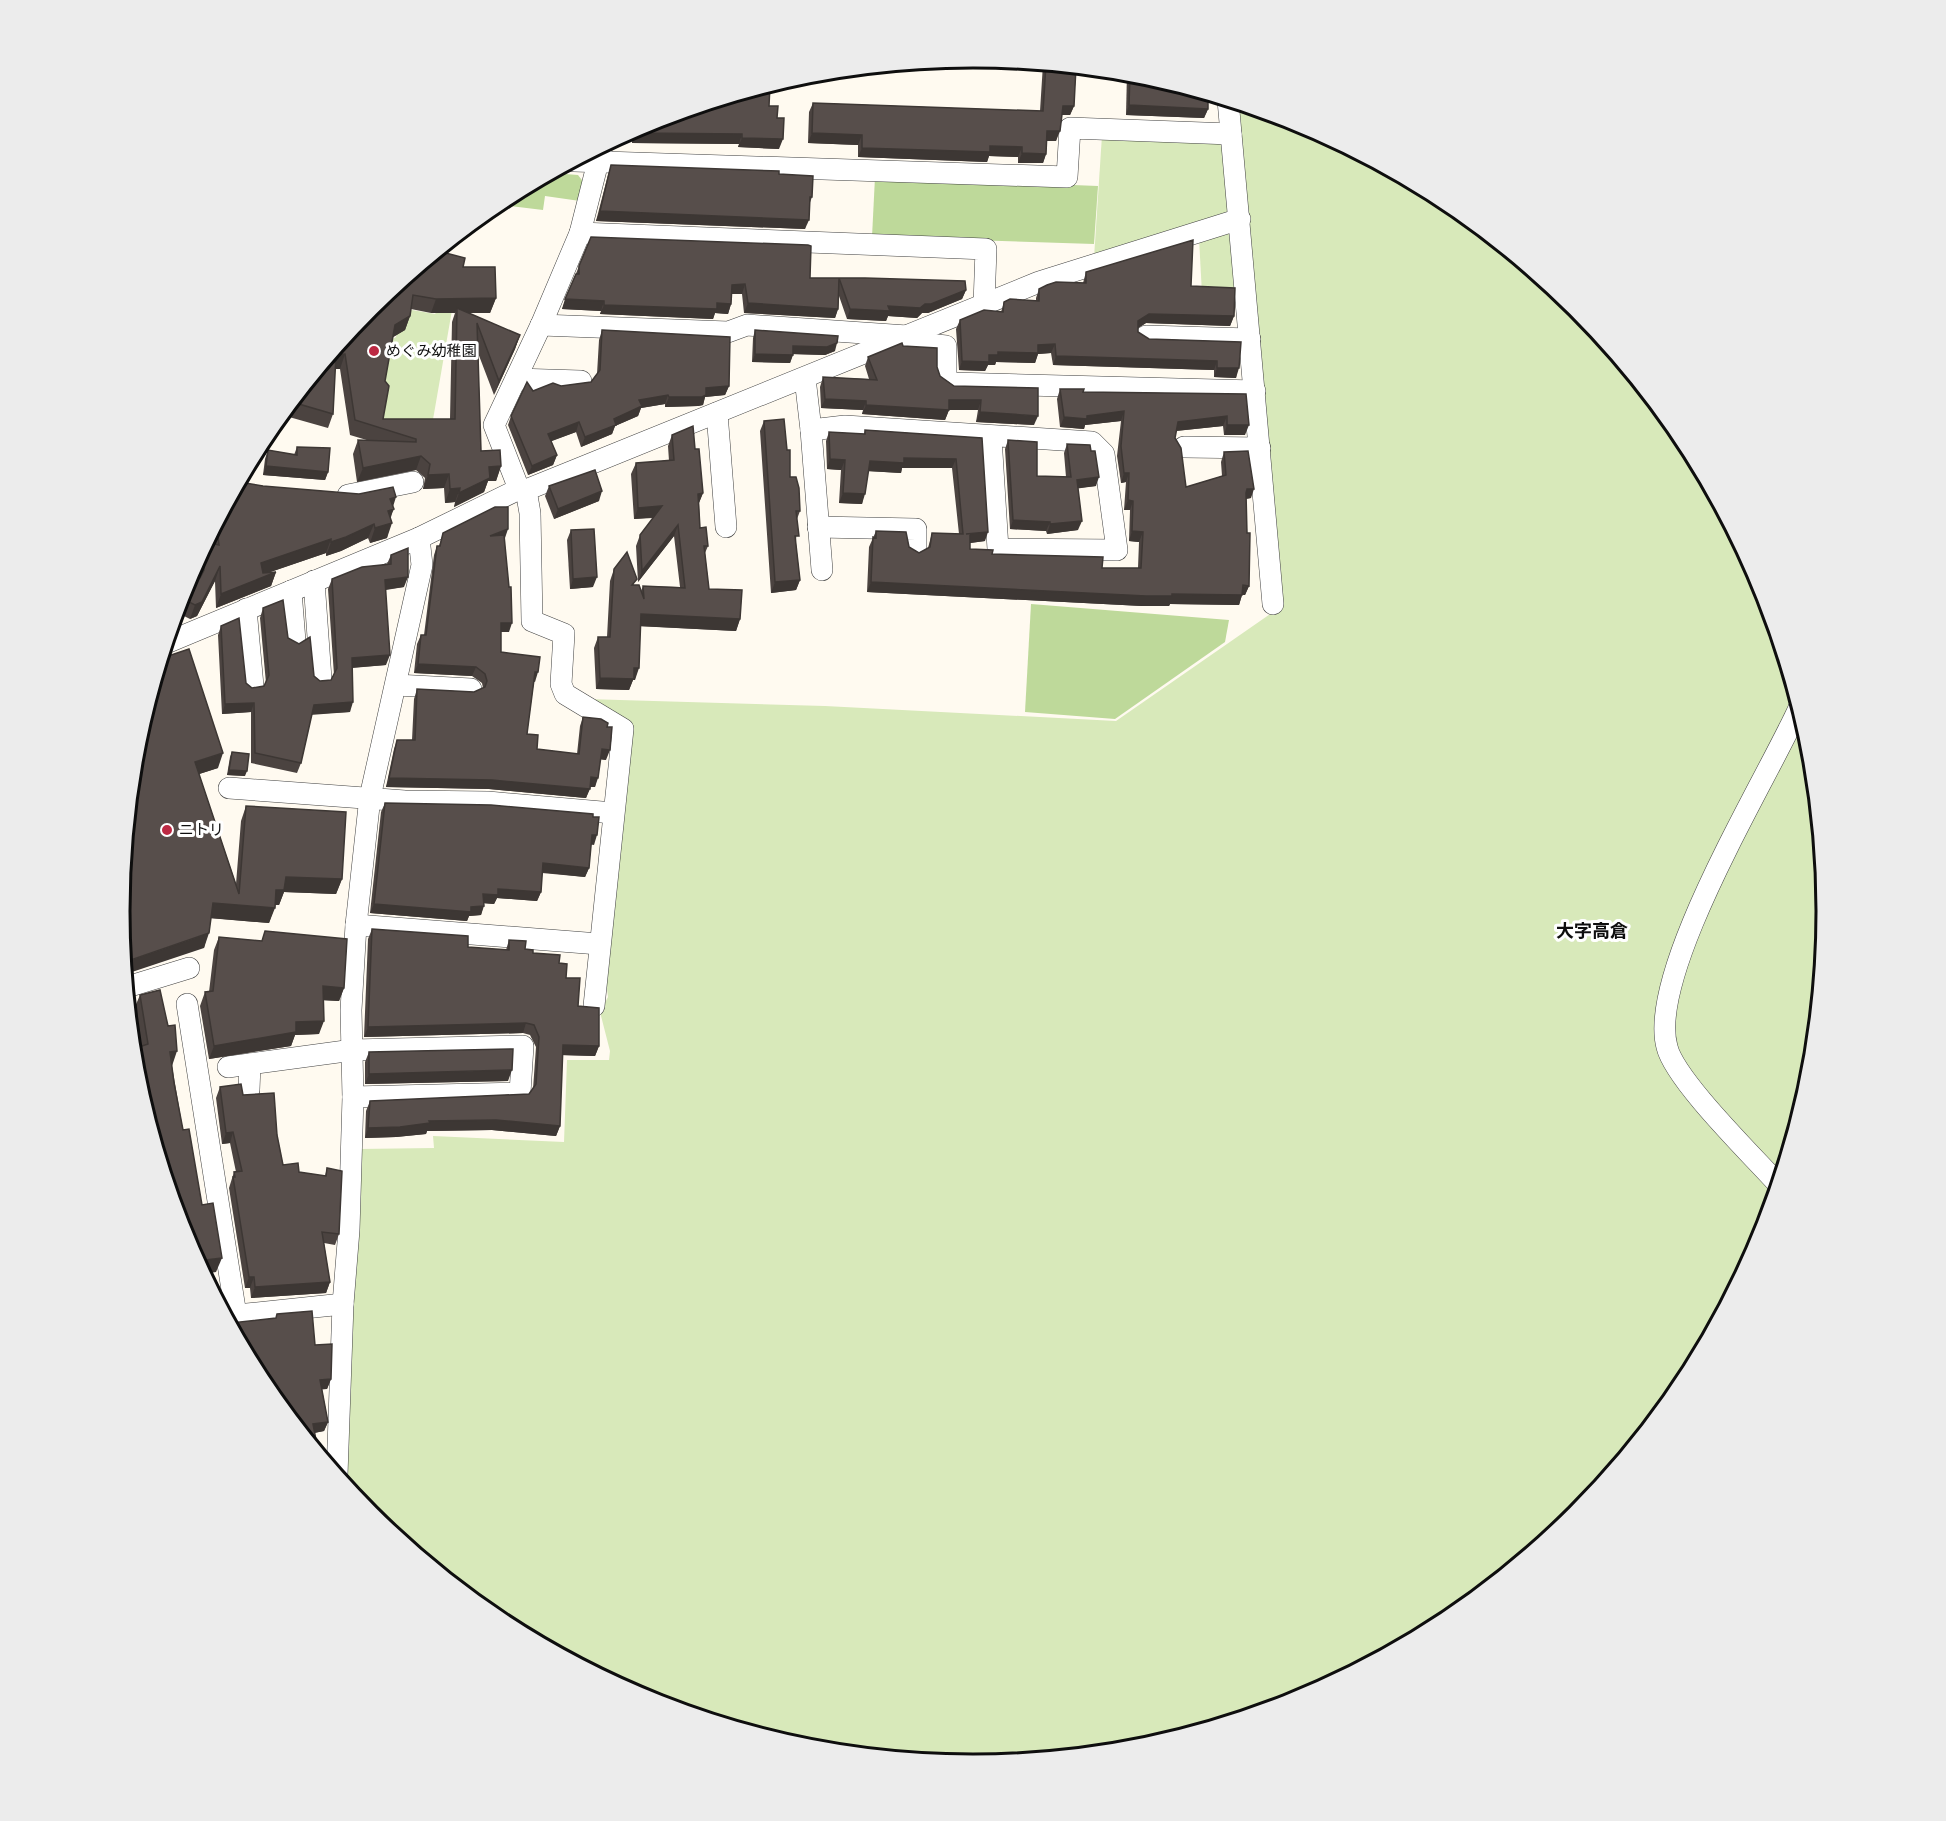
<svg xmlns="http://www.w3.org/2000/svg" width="1946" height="1821" font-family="'Roboto Serif','Noto Sans JP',serif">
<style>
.green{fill:#d8e9ba}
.forest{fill:#bed99a}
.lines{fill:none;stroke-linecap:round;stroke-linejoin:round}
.minor-casing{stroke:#414141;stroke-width:22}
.minor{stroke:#fff;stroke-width:21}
.wall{fill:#4b4340;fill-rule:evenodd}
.shaded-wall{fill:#3d3734}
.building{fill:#574e4b;stroke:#3d3734;stroke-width:1.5}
.poi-dot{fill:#bc2943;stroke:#fff;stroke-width:2}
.labels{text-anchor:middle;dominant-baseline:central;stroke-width:6;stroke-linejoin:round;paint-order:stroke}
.poi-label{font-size:15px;fill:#0e0e0e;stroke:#fff;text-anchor:start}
.quarter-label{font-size:18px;font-weight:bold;fill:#0e0e0e;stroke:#fff}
.rim{fill:none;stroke:#0e0e0e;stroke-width:3}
</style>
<rect width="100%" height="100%" fill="#fffaf0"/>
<g class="green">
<path d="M1232 102 1300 122 1447 201 1577 307 1683 437 1762 584 1810 744 1826 911 1810 1077 1761 1237 1682 1385 1576 1514 1447 1620 1299 1699 1139 1748 973 1764 806 1748 646 1699 499 1620 369 1514 344 1482 358 1149 434 1148 433 1136 564 1142 567 1060H609L610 1051 600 1012 608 997 604 964 631 726 586 699 825 706 1116 721 1279 608Z"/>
<path d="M1102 135 1215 140 1226 150 1232 205 1224 215 1094 258Z"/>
<path d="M1227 229 1238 241 1242 296 1202 294 1199 238Z"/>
<path d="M456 287 431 431 381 422 380 396 391 340 396 337 397 329 405 330 408 312 412 310 435 314Z"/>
</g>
<g class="forest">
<path d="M552 173 578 175 585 184 580 201 545 196 543 210 495 204Z"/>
<path d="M875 177 1098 186 1094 244 872 237Z"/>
<path d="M1031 604 1229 620 1225 642 1115 719 1025 712Z"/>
</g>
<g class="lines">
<g class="minor-casing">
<g id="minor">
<path d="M969 57 981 58"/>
<path d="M1228 100 1273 604"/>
<path d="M574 161 1067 177 1070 128 1231 134"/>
<path d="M580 233 986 249 984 305"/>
<path d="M541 325 728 332 747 325 907 336 910 342 946 346V377L952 383 1255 391"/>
<path d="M1146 336 1250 339"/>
<path d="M805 378 811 430 845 426 1092 442 1104 454 1117 550 998 549 991 437"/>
<path d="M516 379 581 381"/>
<path d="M717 413 726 527"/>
<path d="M811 430 822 570"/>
<path d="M1184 447 1260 448"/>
<path d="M519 489 494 425 541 325 580 233 602 146"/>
<path d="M526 490 530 513 532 621 564 634 561 684 565 694 623 729 594 1006"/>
<path d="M348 495 413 482"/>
<path d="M818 527 916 529V550"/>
<path d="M314 581 321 679"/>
<path d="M184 585 188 578"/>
<path d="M291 591 295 641"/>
<path d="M246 609 253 686"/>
<path d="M166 643 419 538 519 489 526 490 1039 282 1240 219"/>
<path d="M396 685 471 689"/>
<path d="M229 788 405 801 488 802 613 813"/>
<path d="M356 925 599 944"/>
<path d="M127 987 189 968"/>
<path d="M187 1004 236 1315"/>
<path d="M228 1067 353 1050 523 1046 520 1093 353 1097"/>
<path d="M249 1090 250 1064"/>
<path d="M1778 1184C1752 1155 1675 1080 1667 1047 1647 973 1766 781 1799 708"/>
<path d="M227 1316 343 1304"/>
<path d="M337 1475 343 1304 349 1230 353 1097 351 1010 356 925 370 797 422 565 419 538"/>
</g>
</g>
<use href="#minor" class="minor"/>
</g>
<g class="wall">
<path d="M1043 64 1076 67 1074 106 1070 115H1062L1056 141H1046V154L1043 163H1018V157L989 156 987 162 858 157V145L808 143 809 112 813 103 1040 111Z"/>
<path d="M1127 72 1140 73 1208 109 1204 118 1126 115Z"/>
<path d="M769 106 777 118 779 149 738 147 739 144 632 143 633 129 647 122Z"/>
<path d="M611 165 779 174 812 197 809 205 805 229 596 221 608 175Z"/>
<path d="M579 266 810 278 966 290 962 299 928 313H922L917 318 888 316 886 321 847 319 839 296 838 309 835 318 744 313 742 294H731V304L728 314 715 313 713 319 600 314 601 311 562 309Z"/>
<path d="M463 267 496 298 490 313H468L520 335 515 349 494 395 478 353 481 451 501 466 496 481H488L484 492 454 507 455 502 445 503 444 488 423 489 425 478 416 470 357 482 353 454 358 440 370 441 350 435 340 369H335L333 414 328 428 282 415 283 412 370 307ZM411 309 431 313H455L452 322 450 419H383L385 381 393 337 405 330 410 316Z"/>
<path d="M1086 272 1191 286 1234 316 1230 326 1146 323 1138 328V332L1149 339 1241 342 1236 378 1214 377V370L1053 365 1051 353 1038 354 1035 363 996 362 995 365H988L985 371 959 370 956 329 960 320 1001 312 1004 302 1036 301V298L1039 289 1083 283Z"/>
<path d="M602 330 729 386 725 395 705 397 703 405 698 406 665 407V404L641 408 638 416 615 426 612 434 581 447 576 432 551 441 557 455 553 465 528 475 508 425 511 416 533 391 561 386 591 382 597 374 599 340Z"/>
<path d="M755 330 835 351 825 355 793 354 790 363 752 362 753 338Z"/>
<path d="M903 346 937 367 940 376 954 386 1034 425 976 422 978 410H949L945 420 862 414 863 410 821 408 820 387 823 377 869 379 865 366 868 357Z"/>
<path d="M1060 389 1083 392 1246 394 1245 435H1224L1223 426 1176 431 1175 438 1186 487 1222 476 1221 462 1224 452 1251 498 1246 499 1249 586 1245 595H1242L1239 605 1170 604 1169 606H1142L867 592 869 547 876 531 919 553 928 548 932 533 959 534 952 468H902L901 473 868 471 862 504 839 503 841 470 827 469 826 441 829 432 864 434 865 430 982 438 985 541 970 543V549L992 554 1102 568H1138L1139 542 1129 541 1130 510H1124L1126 482 1121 483 1117 456 1121 421 1085 425 1084 429 1060 427 1057 399Z"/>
<path d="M764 421 790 477 800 511 797 519 796 543 800 580 796 590 771 593 760 431Z"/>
<path d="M672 435 695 449 703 493 699 503 700 528 708 546 705 553 709 589 740 619 736 631 640 626 635 680H633L629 690 596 689 594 648 598 637H607L610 581 614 569 641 591 643 586 680 587 674 536 638 582 636 546 640 535 653 518 634 519 631 474 636 463 669 461 668 446Z"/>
<path d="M1008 440 1037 476 1066 477 1064 453 1067 444 1096 486 1078 488V530L1047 534 1046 531 1010 529 1005 449Z"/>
<path d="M297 447 328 472 325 480 263 475 265 459 268 450 294 455Z"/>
<path d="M239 482 393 507 387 538 370 543 368 538 341 551 326 556V553L270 572H276L271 586 216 608 215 581 197 616 190 619 178 613 183 599 199 578V571L193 568 207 542 215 544 222 528 216 525Z"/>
<path d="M549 486 599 501 554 519 545 496Z"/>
<path d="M571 530 593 587 570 589 567 540Z"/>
<path d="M443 533 504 538 509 632H501V652L535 682 534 681 527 734 537 749 577 754 580 726 583 717 606 760 600 759 595 787H590L586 798 489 789 386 787 394 749 397 740H412L414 699 417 689 474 692 483 688 482 683 472 676 414 673 417 644 421 635H424L434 555 437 546H439Z"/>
<path d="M391 555 404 587 386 590V665L352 668 350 712 312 714 301 763 297 773 251 763V712L222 714 218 635 221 626 246 683 252 688 264 686 266 683 260 618 263 608 288 638 314 676 320 681 331 680 334 675 328 589 332 579 387 564Z"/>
<path d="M136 744 218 768 199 774 236 884 241 821 246 806 342 879 336 894 284 892 279 905H275L269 923 211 918 204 948Z"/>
<path d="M232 752 245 776 227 775 230 757Z"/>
<path d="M385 803 594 845H591L589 868 585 877 542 873 541 892 537 901 497 898 494 904 484 903 481 915 469 916 467 921 370 913 381 812Z"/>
<path d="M372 929 468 947 506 950 509 940 533 953 559 963 578 1006 599 1046 595 1056 562 1055 560 1126 556 1136 492 1130 427 1131 426 1134 396 1137 365 1138 366 1111 370 1101 529 1094 533 1089 536 1047 530 1035 523 1033 364 1037 368 939Z"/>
<path d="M219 937 344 988 339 1001 323 1000 319 1034 295 1035 291 1046 209 1059 200 1006 205 992H209L214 950Z"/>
<path d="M140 995 172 1066 183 1130 202 1205 216 1272 184 1237 136 1077 141 1047 134 1009Z"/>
<path d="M369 1052 508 1081 365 1084V1062Z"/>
<path d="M220 1087 243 1095 277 1135 283 1165 299 1172 325 1176 327 1168 339 1234 335 1245 324 1243 330 1282 326 1293 251 1298 250 1288H245L229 1188 234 1172H236L230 1143 222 1144 216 1098Z"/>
<path d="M277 1314 315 1345 331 1379 327 1389H322L328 1422 324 1431 314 1433 318 1451 263 1384Z"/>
</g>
<g class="shaded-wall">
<path d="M1129 105 1208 109 1204 118 1126 115Z"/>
<path d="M1063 106H1074L1070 115H1060Z"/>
<path d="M1047 131H1060L1056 141H1043Z"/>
<path d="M635 133 742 134 739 144 632 143Z"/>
<path d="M812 133 862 135 858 145 808 143Z"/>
<path d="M742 138 783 139 779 149 738 147Z"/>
<path d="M990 146 1022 147 1018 157 989 156 987 162 858 157 862 148Z"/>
<path d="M1022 153 1046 154 1043 163H1018Z"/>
<path d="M600 211 809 220 805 229 596 221Z"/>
<path d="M745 284 742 294H728L732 285Z"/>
<path d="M966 290 962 299 928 313H922L917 318 888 316 886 321 847 319 850 309 925 304Z"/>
<path d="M496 298 490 313H457V308L455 313H431L436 299Z"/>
<path d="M565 299 604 301 601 311 562 309Z"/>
<path d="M717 303 731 304 728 314 715 313 713 319 600 314 604 305Z"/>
<path d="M748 303 838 309 835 318 744 313Z"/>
<path d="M1149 314 1234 316 1230 326 1146 323 1135 330 1138 321Z"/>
<path d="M410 316 405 330 390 339 395 325Z"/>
<path d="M520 335 515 349 494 395 499 381Z"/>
<path d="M837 343 835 351 825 355 790 354 793 346Z"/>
<path d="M1055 344 1051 353 1038 354 1035 363 996 362 995 365H988L985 371 959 370 962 361 998 352 1038 345Z"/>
<path d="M345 354 340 369H331L336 355Z"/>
<path d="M755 354 793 355 790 363 752 362Z"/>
<path d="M1056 356 1217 361 1214 370 1053 365Z"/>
<path d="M1217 368H1239L1236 378 1214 377Z"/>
<path d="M729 386 725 395 705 397 703 405 698 406 665 407 669 397 706 388Z"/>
<path d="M668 395 665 404 641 408 638 416 615 426 612 434 581 447 585 437 614 419 639 400Z"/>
<path d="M825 399 866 401 863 410 821 408Z"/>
<path d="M949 400H981L978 410H947H949L945 420 862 414 866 405Z"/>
<path d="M1124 411 1121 421 1085 425 1084 429 1060 427 1064 417Z"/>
<path d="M980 412 1038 416 1034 425 976 422Z"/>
<path d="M1227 416 1223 426 1175 431 1178 422Z"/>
<path d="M579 422 576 432 544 444 548 434Z"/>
<path d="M1227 425H1249L1245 435H1224Z"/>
<path d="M557 455 553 465 528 475 532 466Z"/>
<path d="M421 456 416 470 357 482 363 468Z"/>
<path d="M904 458 956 459 952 468H902L901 473 866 471 870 461Z"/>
<path d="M830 459 845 460 841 470 827 469Z"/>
<path d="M266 466 328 472 325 480 263 475Z"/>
<path d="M501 466 496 481H488L484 492 454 507 459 493 489 467Z"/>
<path d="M1124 473H1129L1126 482 1121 483Z"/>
<path d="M449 474 444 488 423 489 428 475Z"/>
<path d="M1099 477 1096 486 1074 489 1077 480Z"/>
<path d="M460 488 455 502 445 503 450 489Z"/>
<path d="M1247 489H1254L1251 498 1244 499Z"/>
<path d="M602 491 599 501 554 519 558 509Z"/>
<path d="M703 493 698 505V494Z"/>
<path d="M843 493 865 494 862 504 839 503Z"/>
<path d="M396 497 392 510 394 509 388 523 383 525 390 499Z"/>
<path d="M1128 500 1133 501 1130 510H1124Z"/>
<path d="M662 506 658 517 634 519 638 508Z"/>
<path d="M1013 520 1050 522 1046 531 1010 529Z"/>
<path d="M1082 521 1078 530 1047 534 1050 524Z"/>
<path d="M392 523 387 538 370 543 375 528Z"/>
<path d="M374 524 368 538 341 551 326 556 331 542Z"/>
<path d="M678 525 674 536 638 582 642 571Z"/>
<path d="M508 529 505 538 490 536Z"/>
<path d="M1132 531 1143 532 1139 542 1129 541Z"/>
<path d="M988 532 985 541 963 544 966 534Z"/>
<path d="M331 539 326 553 256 577 261 563Z"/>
<path d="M220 566 215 581 197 616 190 619 195 605Z"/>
<path d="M276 572 271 586 216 608 221 594Z"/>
<path d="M408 577 404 587 382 590 385 580Z"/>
<path d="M597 577 593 587 570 589 573 579Z"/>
<path d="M800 580 796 590 771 593 775 582Z"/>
<path d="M871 582 1172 594 1249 586 1245 595H1242L1239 605 1170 604 1169 606H1142L867 592Z"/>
<path d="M641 614 740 619 736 631 636 626Z"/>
<path d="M501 623H512L509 632H498Z"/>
<path d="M390 655 386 665 348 668 352 658Z"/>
<path d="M418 664 476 667 472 676 414 673Z"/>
<path d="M634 668H639L635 680H633L629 690 596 689 600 678Z"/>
<path d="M535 672H538L535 682 532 681Z"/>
<path d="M353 702 350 712 310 715 314 705Z"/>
<path d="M254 703 251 712 222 714 225 704Z"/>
<path d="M602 749 610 750 606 760 598 759Z"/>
<path d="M223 753 218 768 190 777 195 762Z"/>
<path d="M229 770 247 771 245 776 227 775Z"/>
<path d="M591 777 598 778 595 787H588Z"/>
<path d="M389 778 492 780 590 789 586 798 489 789 386 787Z"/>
<path d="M592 835H597L594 845 589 844Z"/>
<path d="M543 863 589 868 585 877 539 872Z"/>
<path d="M286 877 342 879 336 894 284 892 279 905H271L276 890Z"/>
<path d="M498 889 541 892 537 901 497 898 494 904 480 903 483 894Z"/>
<path d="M213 903 275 908 269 923 208 918Z"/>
<path d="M374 904 471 907 484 906 481 915 469 916 467 921 370 913Z"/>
<path d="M209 933 204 948 126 974 125 962Z"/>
<path d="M323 986 344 988 339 1001 318 1000Z"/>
<path d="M324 1021 319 1034 295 1035 291 1046 209 1059 214 1046 296 1022Z"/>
<path d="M526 1023 523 1033 364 1037 368 1027Z"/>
<path d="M563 1045 599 1046 595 1056 559 1055Z"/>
<path d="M177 1051 172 1066 170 1052Z"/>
<path d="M512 1070 508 1081 365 1084 369 1074Z"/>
<path d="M496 1120 560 1126 556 1136 492 1130 427 1131 426 1134 396 1137 365 1138 368 1128 429 1121Z"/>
<path d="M233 1132 230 1143 222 1144 226 1133Z"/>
<path d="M169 1170 167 1178 165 1172Z"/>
<path d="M222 1258 216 1272 204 1274 200 1267 206 1260Z"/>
<path d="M249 1277H254L250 1288H245Z"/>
<path d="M330 1282 326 1293 251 1298 255 1287Z"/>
<path d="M331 1379 327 1389 316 1390 320 1380Z"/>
<path d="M275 1398H281L279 1404Z"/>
<path d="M328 1422 324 1431 309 1434 313 1424Z"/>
</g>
<g class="building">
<path d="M1046 64 1076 67 1074 106H1063L1060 131H1047L1046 154 1022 153V147L990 146V152L862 148V135L812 133 813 103 1043 111Z"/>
<path d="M1130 73H1140L1208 94V109L1129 105Z"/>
<path d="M770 85 769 106H778L777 118H784L783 139 742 138V134L635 133 636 128 647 122Z"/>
<path d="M611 165 779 171V174L813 176 812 197H810L809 220 600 211Z"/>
<path d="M591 237 808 245 811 246 810 278H865L965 281 966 290 931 304H925L920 308 888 306 890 311 850 309 839 278 838 309 748 303 745 284 732 285 731 304 717 303V309L604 305V301L565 299 576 274H579V266Z"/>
<path d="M1193 240 1191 286 1235 288 1234 316 1149 314 1138 321V332L1149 339 1241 342 1239 368H1217V361L1056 356 1055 344 1038 345V353L998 352V355H989V362L962 361 960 320 984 310 1003 312 1004 302 1010 299 1039 301V289L1047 285 1056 282 1086 283V272Z"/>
<path d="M438 251 465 258 463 267H495L496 298 436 299 413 295 410 316 395 325 385 381 389 386 383 419H455L457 308 520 335 499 381 477 323 481 451 500 450 501 466 489 467 490 478 459 493 460 488 450 489 449 474 428 475 430 464 421 456 363 468 358 440 416 442V439L355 420 345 354 336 355 333 414 292 402 370 307Z"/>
<path d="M602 330 730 337 729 386 706 388V395L702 397H669L668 395 639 400 642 406 614 419 616 425 585 437 579 422 548 434 557 455 532 466 511 416 527 382 533 391 553 383 561 386 591 382 600 370Z"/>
<path d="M755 330 838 336 837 343 827 347 793 346V355L755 354Z"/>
<path d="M902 343 903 346 937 348V367L940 376 954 386 1038 388V416L980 412 981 400H949V410L866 405V401L825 399 823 377 877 380 868 357Z"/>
<path d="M1060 389H1084L1083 392 1246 394 1249 425H1227V416L1178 422 1175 438 1181 448 1186 487 1226 475 1224 452 1248 451 1254 489H1247L1246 493 1247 533H1250L1249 586 1243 585 1242 595 1172 594V596H1146L871 582 873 537 876 538V531L906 532 909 547 919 553 930 547 932 533 963 534 956 459 904 458V463L870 461 865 494 843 493 845 460 830 459 829 432 865 434V430L982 438 988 532 966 534H970V549L993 550 992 554 1103 557 1102 568H1141L1143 532 1132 531 1133 501 1128 500 1129 473H1124L1121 446 1124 411 1087 416V419L1064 417Z"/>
<path d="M784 419 787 450H790V477H796L799 488 800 511H796L799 536H795L800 580 775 582 764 421Z"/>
<path d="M693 426 695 449H699L703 493 698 494 700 528 706 527 708 546H704L709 589 742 590 740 619 641 614 639 668H634V679L600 678 598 637H610L614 569 627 552 637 579 632 585H639L644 599 643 586 685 588 678 525 642 571 640 535 662 506 638 508 636 463 674 460 672 435Z"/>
<path d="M1008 440 1037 442V476L1071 477 1067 444 1090 445 1091 451H1095L1099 477 1077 480 1082 521 1050 524V522L1013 520Z"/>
<path d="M297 447 330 448 328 472 266 466 268 450 297 455Z"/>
<path d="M595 470 602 491 558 509 549 486Z"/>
<path d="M239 482 263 486 359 494 393 487 396 497 390 499 394 509 388 511 392 523 375 528 374 524 346 537 331 542V539L261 563 263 573 276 572 221 594 220 566 202 602 195 605 183 599 192 583 200 578 204 570V557L200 555 207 542 219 545 218 536 229 515 223 512Z"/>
<path d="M495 507H508V529L490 536 504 535 509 587H511L512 623H501V652L540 657 538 672H535L527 734 538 735 537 749 579 754 583 717 601 719 608 723 607 727H612L610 750 602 749 598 778 591 777 590 789 492 780 389 778 397 740H415L417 689 474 692 485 687 487 681 485 674 476 667 418 664 421 635H426L437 546H440L443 533Z"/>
<path d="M594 529 597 577 573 579 571 530Z"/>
<path d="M408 548V577L385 580 390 655 352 658 353 702 314 705 301 763 255 753 254 703 225 704 221 626 239 618 246 683 252 688 264 686 269 675 263 608 283 600 288 638 299 644 310 637 314 676 320 681 331 680 337 668 332 579 362 567 391 564V555Z"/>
<path d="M189 649 223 753 195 762 239 894 246 806 346 812 342 879 286 877 284 890H276L275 908 213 903 209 933 125 962 120 910 136 744 162 658Z"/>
<path d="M232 752 249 754 247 771 229 770Z"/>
<path d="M385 803 491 805 593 814V817H599L597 835H592L589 868 543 863 541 892 498 889V895L483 894 484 906 471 907V912L374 904Z"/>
<path d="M372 929 468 936V947L509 950V940L526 941 525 949 533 950V953L560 955 559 963 567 964 566 978H580L578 1006 599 1008V1046L563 1045 560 1126 496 1120 429 1121 430 1123 400 1127 368 1128 370 1101 529 1094 536 1084 539 1037 534 1025 526 1023 368 1027Z"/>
<path d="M265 931 347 939 344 988 323 986 324 1021 296 1022V1032L214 1046 205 992 213 991 219 937 262 941Z"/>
<path d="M160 990 168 1026 175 1025 177 1051 170 1052 174 1083 183 1130 189 1129 202 1205 213 1203 222 1258 206 1260 207 1266 200 1267 184 1237 174 1203 169 1170 165 1172 136 1077 133 1049 148 1044 140 995Z"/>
<path d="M513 1049 512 1070 369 1074V1052Z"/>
<path d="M241 1084 243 1095 274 1093 277 1135 283 1165 298 1163 299 1172 326 1176 327 1168 342 1171 339 1234 322 1232 330 1282 255 1287 254 1277H249L233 1177H235L234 1172 242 1171 233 1132 226 1133 220 1087Z"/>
<path d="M312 1311 315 1345 332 1344 331 1379 320 1380 328 1422 313 1424 318 1451 283 1408 281 1398H275L263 1384 230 1323 276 1318 277 1314Z"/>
</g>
<g class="poi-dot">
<circle cx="374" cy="351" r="6"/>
<circle cx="167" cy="830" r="6"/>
</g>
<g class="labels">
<g class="poi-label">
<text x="386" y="351">めぐみ幼稚園</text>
<text x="179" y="830">ニトリ</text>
</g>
<g class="quarter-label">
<text x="1592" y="930">大字高倉</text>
</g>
</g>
<path d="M0 0H1946V1821H0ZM130 911a843 843 0 1 1 1686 0a843 843 0 1 1-1686 0Z" fill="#ececec" fill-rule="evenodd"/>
<path class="rim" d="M130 911a843 843 0 1 1 1686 0a843 843 0 1 1-1686 0Z"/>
</svg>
